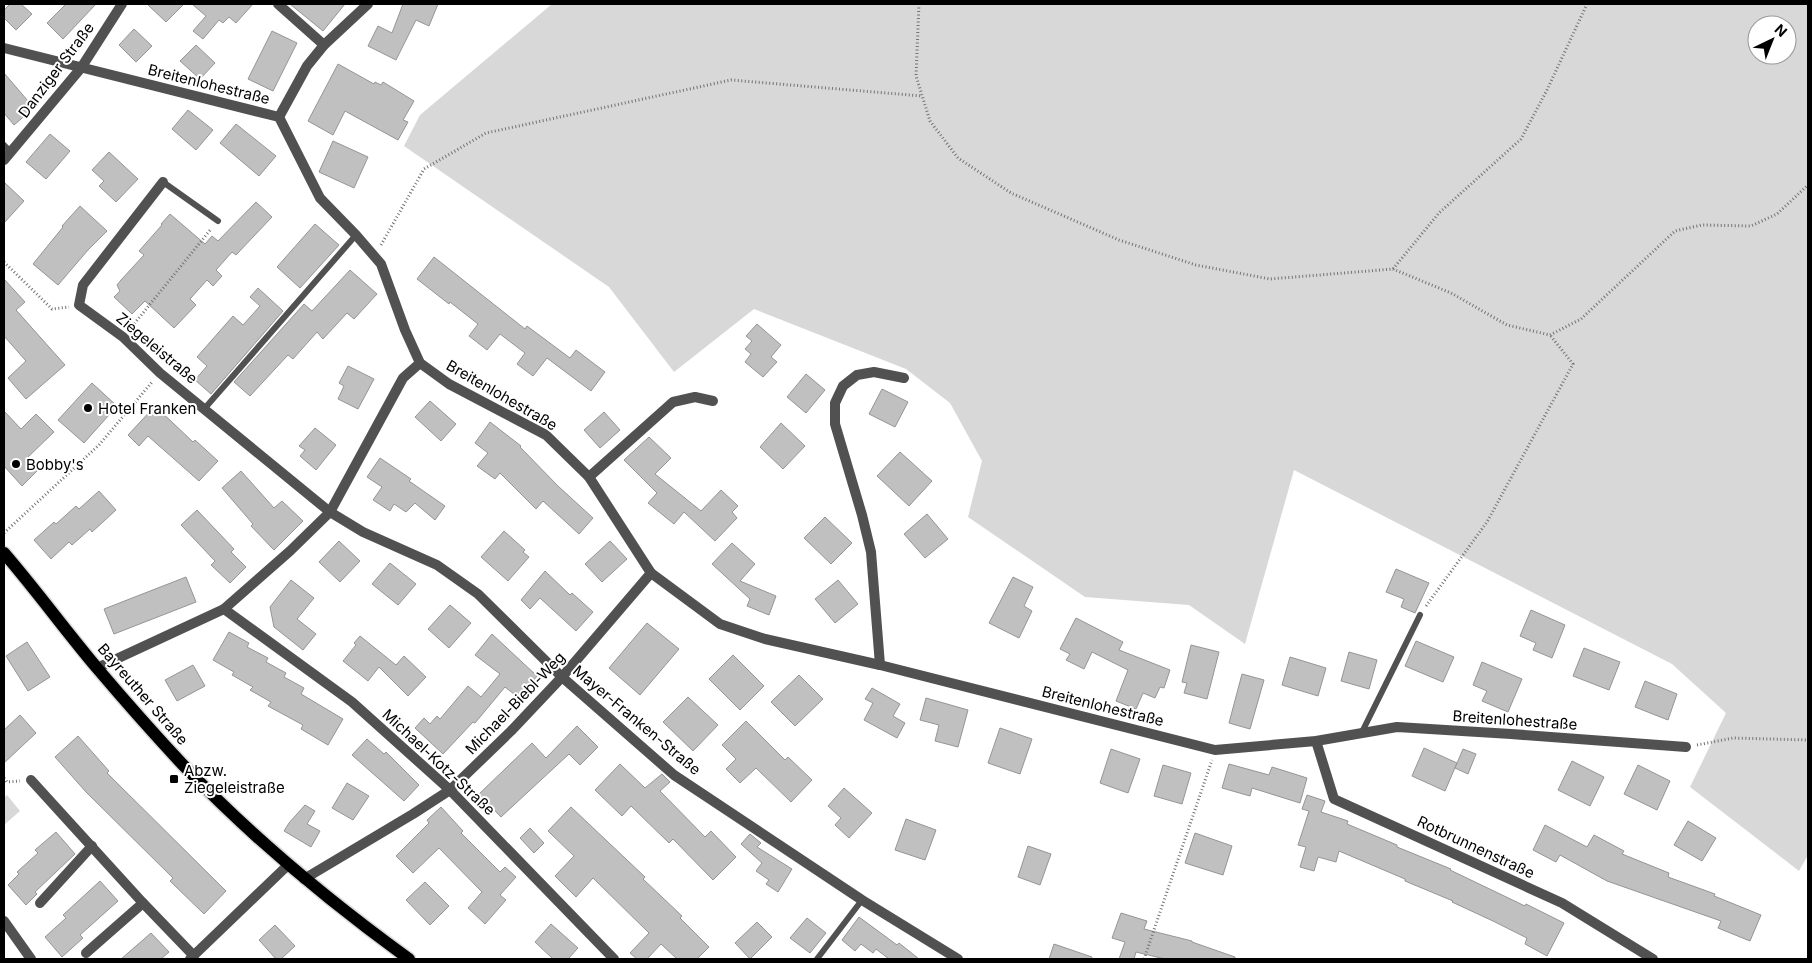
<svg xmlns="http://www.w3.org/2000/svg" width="1812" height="963" font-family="Inter,sans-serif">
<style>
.green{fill:#d8d8d8;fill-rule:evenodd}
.building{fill:#c0c0c0;stroke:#959595}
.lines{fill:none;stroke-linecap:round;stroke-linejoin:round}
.primary-casing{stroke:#dbdbdb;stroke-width:15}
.path{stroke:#737373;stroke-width:3;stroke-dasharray:1 2.5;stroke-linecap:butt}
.lane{stroke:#515151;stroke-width:6}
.street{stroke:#515151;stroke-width:10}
.primary{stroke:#000;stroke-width:12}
.poi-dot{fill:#000;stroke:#fff;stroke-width:2}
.labels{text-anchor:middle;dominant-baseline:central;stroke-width:4;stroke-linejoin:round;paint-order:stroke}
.street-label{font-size:15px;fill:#000;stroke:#fff}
.poi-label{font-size:15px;fill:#000;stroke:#fff;text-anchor:start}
</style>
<rect width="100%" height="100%" fill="#fff"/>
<g class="green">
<path d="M552 4H1808V855L1799 871 1690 787 1726 713 1672 664 1294 470 1245 644 1189 605 1085 597 968 517 982 461 950 403 906 369 754 309 674 372 609 287 404 146 420 115ZM1757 25H1787V55H1757Z"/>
<path d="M7 795 20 811 4 825V798Z"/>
</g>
<g class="building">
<path d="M10 4H21L32 14 16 30 4 18V10Z"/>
<path d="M66 4H96L63 39 47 23Z"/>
<path d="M147 4H184L166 22Z"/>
<path d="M192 4H253L236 23 229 17 223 23 219 20 203 39 193 31 206 16Z"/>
<path d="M290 4H345L323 31Z"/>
<path d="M403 4H438L429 26 416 20 396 60 368 46 378 26 392 33Z"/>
<path d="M134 29 152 46 136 62 119 45Z"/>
<path d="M272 31 297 43 273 91 248 79Z"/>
<path d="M196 45 215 63 200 79 180 61Z"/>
<path d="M338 64 374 84 375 82 381 85 383 82 414 101 403 120 408 122 398 140 345 111 333 135 308 121Z"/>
<path d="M4 73 34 108 14 125 4 113Z"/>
<path d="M188 110 213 130 196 150 172 129Z"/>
<path d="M236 124 276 156 259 176 220 143Z"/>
<path d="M50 134 70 151 46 179 26 162Z"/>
<path d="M333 141 368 157 354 188 319 172Z"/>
<path d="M109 152 138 179 116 202 99 186 104 181 92 170Z"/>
<path d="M4 182 24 201 4 223Z"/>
<path d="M256 202 272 217 236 255 232 252 216 270 222 276 213 286 207 280 190 299 196 305 174 328 145 301 132 314 114 297 120 291 117 285 121 280 144 255 139 251 162 225 161 224 170 214 205 244 212 236 218 241Z"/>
<path d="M80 206 107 231 88 250 58 285 33 264 63 227 62 226Z"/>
<path d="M315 224 339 245 300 288 277 267Z"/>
<path d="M434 257 525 329 527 326 570 358 576 350 605 372 591 391 547 358 533 376 517 364 525 353 500 334 487 350 469 336 478 324 450 302 449 304 417 279Z"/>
<path d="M350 270 377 294 354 319 347 313 323 339 317 332 293 359 288 355 250 396 234 382 304 304 312 311Z"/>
<path d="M4 279 25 302 16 310 65 365 26 399 8 378 26 361 4 336Z"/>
<path d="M258 288 283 311 211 394 195 380 207 366 197 357 233 316 243 325 260 306 250 297Z"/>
<path d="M757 324 781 345 771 357 777 362 763 377 745 362 751 354 745 349 752 341 746 336Z"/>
<path d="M348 366 374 379 358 409 338 399 344 386 339 383Z"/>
<path d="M806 374 825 390 806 413 787 397Z"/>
<path d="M92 383 117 406 84 443 58 420Z"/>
<path d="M882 389 908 402 895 427 869 414Z"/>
<path d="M430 401 456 424 441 441 415 417Z"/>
<path d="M155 406 193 442 195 440 218 461 199 481 148 436 139 446 128 435Z"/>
<path d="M4 411 21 429 36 414 54 432 28 457 39 469 22 486 4 466Z"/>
<path d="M604 412 620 430 600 448 584 430Z"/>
<path d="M490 422 521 446 520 447 558 486 593 518 579 534 543 501 536 509 500 473 495 479 477 466 488 453 475 443Z"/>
<path d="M781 423 805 446 783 469 760 447Z"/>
<path d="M315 428 336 445 316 470 300 456 305 450 299 446Z"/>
<path d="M649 437 671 458 655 474 701 511 721 490 738 506 732 512 737 518 715 541 684 512 674 524 648 503 657 493 624 460Z"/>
<path d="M900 452 932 481 909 506 877 476Z"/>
<path d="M380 458 411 479 409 481 445 506 435 520 415 503 406 512 394 504 390 511 373 500 382 487 367 477Z"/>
<path d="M241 471 274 508 282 501 303 521 274 550 251 526 253 524 222 488Z"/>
<path d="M99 491 116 510 92 532 90 529 72 545 69 542 51 559 34 540 54 522 56 524 76 506 79 509Z"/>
<path d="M197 510 234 549 231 552 246 567 230 583 211 565 215 561 181 525Z"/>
<path d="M927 514 948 539 925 558 904 534Z"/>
<path d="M825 517 852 543 831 564 804 538Z"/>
<path d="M504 531 525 550 523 552 529 557 508 581 481 557Z"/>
<path d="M339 541 360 561 340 582 319 562Z"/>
<path d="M610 541 627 559 602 582 585 564Z"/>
<path d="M732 543 755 564 740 581 776 596 769 615 747 606 750 599 712 564Z"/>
<path d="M390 563 416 584 398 605 372 584Z"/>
<path d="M1396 569 1429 583 1415 613 1401 607 1404 599 1386 592Z"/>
<path d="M545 571 570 595 572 593 593 612 576 631 540 598 530 609 521 600Z"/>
<path d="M186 577 196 602 114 634 104 609Z"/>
<path d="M1013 577 1033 587 1024 606 1032 611 1019 638 989 623Z"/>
<path d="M291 580 314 598 297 619 316 634 303 650 274 627 270 607Z"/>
<path d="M838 580 858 604 835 623 815 599Z"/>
<path d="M450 605 471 623 449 648 428 629Z"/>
<path d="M1531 610 1565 625 1552 658 1533 650 1536 643 1520 636Z"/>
<path d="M1076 618 1123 642 1119 650 1170 670 1164 688 1160 687 1155 698 1143 693 1136 709 1116 701 1128 670 1092 652 1084 669 1066 660 1070 654 1060 649Z"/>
<path d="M647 623 679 649 640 695 609 668Z"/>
<path d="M229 632 249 643 247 647 268 658 266 662 286 673 284 677 304 688 301 694 343 719 328 745 301 729 303 725 268 706 271 702 250 690 253 687 232 675 234 672 213 660Z"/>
<path d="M492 634 537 676 519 698 505 687 475 723 473 722 443 754 415 728 424 718 430 724 437 716 440 719 468 686 481 697 500 674 475 655Z"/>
<path d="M360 636 396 665 404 656 426 677 408 696 379 667 368 681 343 661 356 645 354 643Z"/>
<path d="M1416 641 1454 657 1443 682 1405 666Z"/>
<path d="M27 642 50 677 28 691 6 656Z"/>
<path d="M1191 645 1219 652 1207 699 1184 693 1187 683 1182 682Z"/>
<path d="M1584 648 1620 662 1609 690 1573 676Z"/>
<path d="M1349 652 1377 660 1369 689 1341 681Z"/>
<path d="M733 655 764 686 740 710 709 679Z"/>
<path d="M1290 657 1326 668 1318 696 1282 685Z"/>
<path d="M1482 662 1522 679 1508 712 1482 701 1487 691 1473 685Z"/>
<path d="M193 665 205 686 177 701 165 680Z"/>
<path d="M1242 674 1264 680 1250 729 1229 723Z"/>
<path d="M799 675 823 699 795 726 771 702Z"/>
<path d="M1645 681 1677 694 1668 720 1635 707Z"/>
<path d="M872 688 900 704 893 716 905 723 897 738 864 720 873 703 865 699Z"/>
<path d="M688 697 718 725 693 751 663 722Z"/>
<path d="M926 698 968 710 958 747 935 741 939 725 920 720Z"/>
<path d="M20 715 36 733 4 763V730Z"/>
<path d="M746 721 785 760 788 757 812 780 791 802 756 768 740 783 726 769 736 759 722 745Z"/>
<path d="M577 726 598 747 580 765 569 754 501 817 479 794 532 743 546 758Z"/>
<path d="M1000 728 1032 739 1020 774 988 763Z"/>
<path d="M78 736 109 771 107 773 226 891 204 914 170 881 173 878 86 792 55 757Z"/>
<path d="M367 739 384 754 386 752 419 785 404 801 352 755Z"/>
<path d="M1424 748 1457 763 1445 791 1412 776Z"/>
<path d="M1111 749 1140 759 1128 793 1100 783Z"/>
<path d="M1463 749 1476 754 1468 774 1455 768Z"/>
<path d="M1572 761 1604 777 1590 806 1558 790Z"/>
<path d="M620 764 645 788 662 774 670 782 660 791 705 837 711 831 736 857 713 880 673 839 669 843 631 806 622 816 595 790Z"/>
<path d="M1229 764 1269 775 1272 767 1307 778 1300 803 1252 788 1250 796 1222 788Z"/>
<path d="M1163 765 1191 773 1182 804 1154 796Z"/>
<path d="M1638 765 1670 781 1657 810 1624 794Z"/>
<path d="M347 783 369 796 353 820 332 808Z"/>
<path d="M844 788 872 813 849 838 835 825 841 818 828 806Z"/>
<path d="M1307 795 1325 801 1321 812 1348 821 1347 824 1397 845V847L1451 869 1450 870 1525 906 1526 904 1564 923 1547 956 1525 944 1527 938 1493 921 1452 902 1453 901 1405 881V879L1339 851 1336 862 1318 857 1314 871 1300 867 1306 847 1298 845 1309 811 1302 809Z"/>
<path d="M305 805 315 811 307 824 320 831 311 847 284 831 289 823Z"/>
<path d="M441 807 463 831 461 833 500 872 505 867 516 877 500 895 506 900 485 924 468 908 482 892 439 848 413 873 396 856 429 823 427 820Z"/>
<path d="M571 807 645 877 643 879 682 916 680 918 709 947 697 959H677L661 944 647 959H637L630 953 649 933 593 878 576 897 555 876 574 856 548 831Z"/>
<path d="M906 819 936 830 925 860 895 850Z"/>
<path d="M1688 821 1716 838 1702 861 1674 845Z"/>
<path d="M1545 825 1587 847 1594 835 1624 851 1622 854 1669 873 1668 877 1715 894 1714 896 1761 915 1750 941 1718 928 1721 921 1607 881 1560 855 1556 862 1533 850Z"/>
<path d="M530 828 544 843 534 853 520 838Z"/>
<path d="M56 832 75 854 35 892 37 894 26 905 8 885 19 874 17 872 38 853 35 850Z"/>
<path d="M1195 833 1232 846 1223 875 1185 863Z"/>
<path d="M750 834 761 843 757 847 792 869 778 892 766 884 769 880 756 871 762 863 741 844Z"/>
<path d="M1028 846 1051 854 1040 885 1018 877Z"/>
<path d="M100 881 118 901 80 935 83 938 62 957 45 937 66 918 63 915Z"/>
<path d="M425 882 449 906 430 925 406 900Z"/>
<path d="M1121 913 1147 921 1144 929 1192 941V942L1235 957V959H1165L1136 952 1134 959H1119L1125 942 1112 938Z"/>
<path d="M859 917 897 945 899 943 919 959H889L876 949 873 953 861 944 855 951 842 940Z"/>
<path d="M807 918 826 933 810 953 790 938Z"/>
<path d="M757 922 772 937 750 959 735 943Z"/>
<path d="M551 924 578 948 568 959H553L535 942Z"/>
<path d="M275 925 295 946 281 959H276L259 940Z"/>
<path d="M151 933 169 952 161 959H121Z"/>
<path d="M1054 944 1092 957 1091 959H1049Z"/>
</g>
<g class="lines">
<g class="primary-casing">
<path id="primary" d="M4 553C36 590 65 630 97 668 125 701 155 735 185 767 253 838 329 901 409 959"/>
</g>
<g class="path">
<path d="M919 4 916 76 930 121 958 158 1011 193 1119 240 1196 265 1270 279 1393 269 1451 293 1507 325 1550 335 1581 319 1675 231 1702 225 1751 226 1777 214 1808 185"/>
<path d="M381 245 424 169 486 133 731 80 922 96"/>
<path d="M4 262 52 309 69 307"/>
<path d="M1393 269 1439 213 1521 139 1547 90 1587 4"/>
<path d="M130 329 211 229"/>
<path d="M4 533 99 445 153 381"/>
<path d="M1426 606 1487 522 1573 364 1550 335"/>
<path d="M1697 745 1733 738 1808 740"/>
<path d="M4 778 7 782 20 781"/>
<path d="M1144 959 1212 760"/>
</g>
<g class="lane">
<path d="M4 145 12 153"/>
<path d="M163 182 218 221"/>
<path d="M205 408 356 235"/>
<path d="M1361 734 1420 615"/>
<path d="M817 959 862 900"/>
</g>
<g class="street">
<path d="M278 4 324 45"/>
<path d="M4 48 279 117 320 198 356 235 381 264 405 330 420 363 449 384 546 435 589 477 651 573 720 624 765 639 880 665 1215 750 1316 741 1397 727 1511 734 1686 747"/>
<path d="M279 117 307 66 324 45 368 4"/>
<path d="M4 160 81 68 122 4"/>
<path d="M163 182 83 285 79 305 123 337 160 373 330 512 363 532 437 565 478 594 562 677 674 775 862 900 958 959"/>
<path d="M589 477 673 402 695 397 713 401"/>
<path d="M224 609 352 702 450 790 614 959"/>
<path d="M880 665 871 552 862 515 835 424V403L843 386 857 375 874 372 904 378"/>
<path d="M97 668 224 609 290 551 330 512 403 378 420 363"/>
<path d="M1316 741 1334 799 1562 903 1653 959"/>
<path d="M31 780 143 903 194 956"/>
<path d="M304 879 413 814 450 790 511 731 562 677 651 573"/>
<path d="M40 903 92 846"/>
<path d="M4 921 31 959"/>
<path d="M86 953 143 903"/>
<path d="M190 959 288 865"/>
</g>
<use href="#primary" class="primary"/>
</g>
<g class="poi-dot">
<circle cx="88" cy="408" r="5"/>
<circle cx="16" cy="464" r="5"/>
<rect x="169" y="774" width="10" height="10" rx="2.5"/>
</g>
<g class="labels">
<g class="street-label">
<text transform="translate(56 70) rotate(-53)">Danziger Straße</text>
<text transform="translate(209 84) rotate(14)">Breitenlohestraße</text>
<text transform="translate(157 348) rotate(40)">Ziegeleistraße</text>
<text transform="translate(502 395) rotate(30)">Breitenlohestraße</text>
<text transform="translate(143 694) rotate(49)">Bayreuther Straße</text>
<text transform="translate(515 703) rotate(-46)">Michael-Biebl-Weg</text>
<text transform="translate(1103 706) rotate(14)">Breitenlohestraße</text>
<text transform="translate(637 720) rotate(40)">Mayer-Franken-Straße</text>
<text transform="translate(1515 720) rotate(4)">Breitenlohestraße</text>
<text transform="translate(439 762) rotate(43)">Michael-Kotz-Straße</text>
<text transform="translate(1476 847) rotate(25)">Rotbrunnenstraße</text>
</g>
<g class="poi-label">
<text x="98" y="408">Hotel Franken</text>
<text x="26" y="464">Bobby's</text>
<text x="184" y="770">Abzw.<tspan x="184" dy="17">Ziegeleistraße</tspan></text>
</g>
</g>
<rect width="1812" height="963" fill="none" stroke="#000000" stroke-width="10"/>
<g transform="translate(1772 40) rotate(43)"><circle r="24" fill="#ffffff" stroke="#999999"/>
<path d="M0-4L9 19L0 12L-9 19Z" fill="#000000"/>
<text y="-8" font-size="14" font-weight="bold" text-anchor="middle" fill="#000000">N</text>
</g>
</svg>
